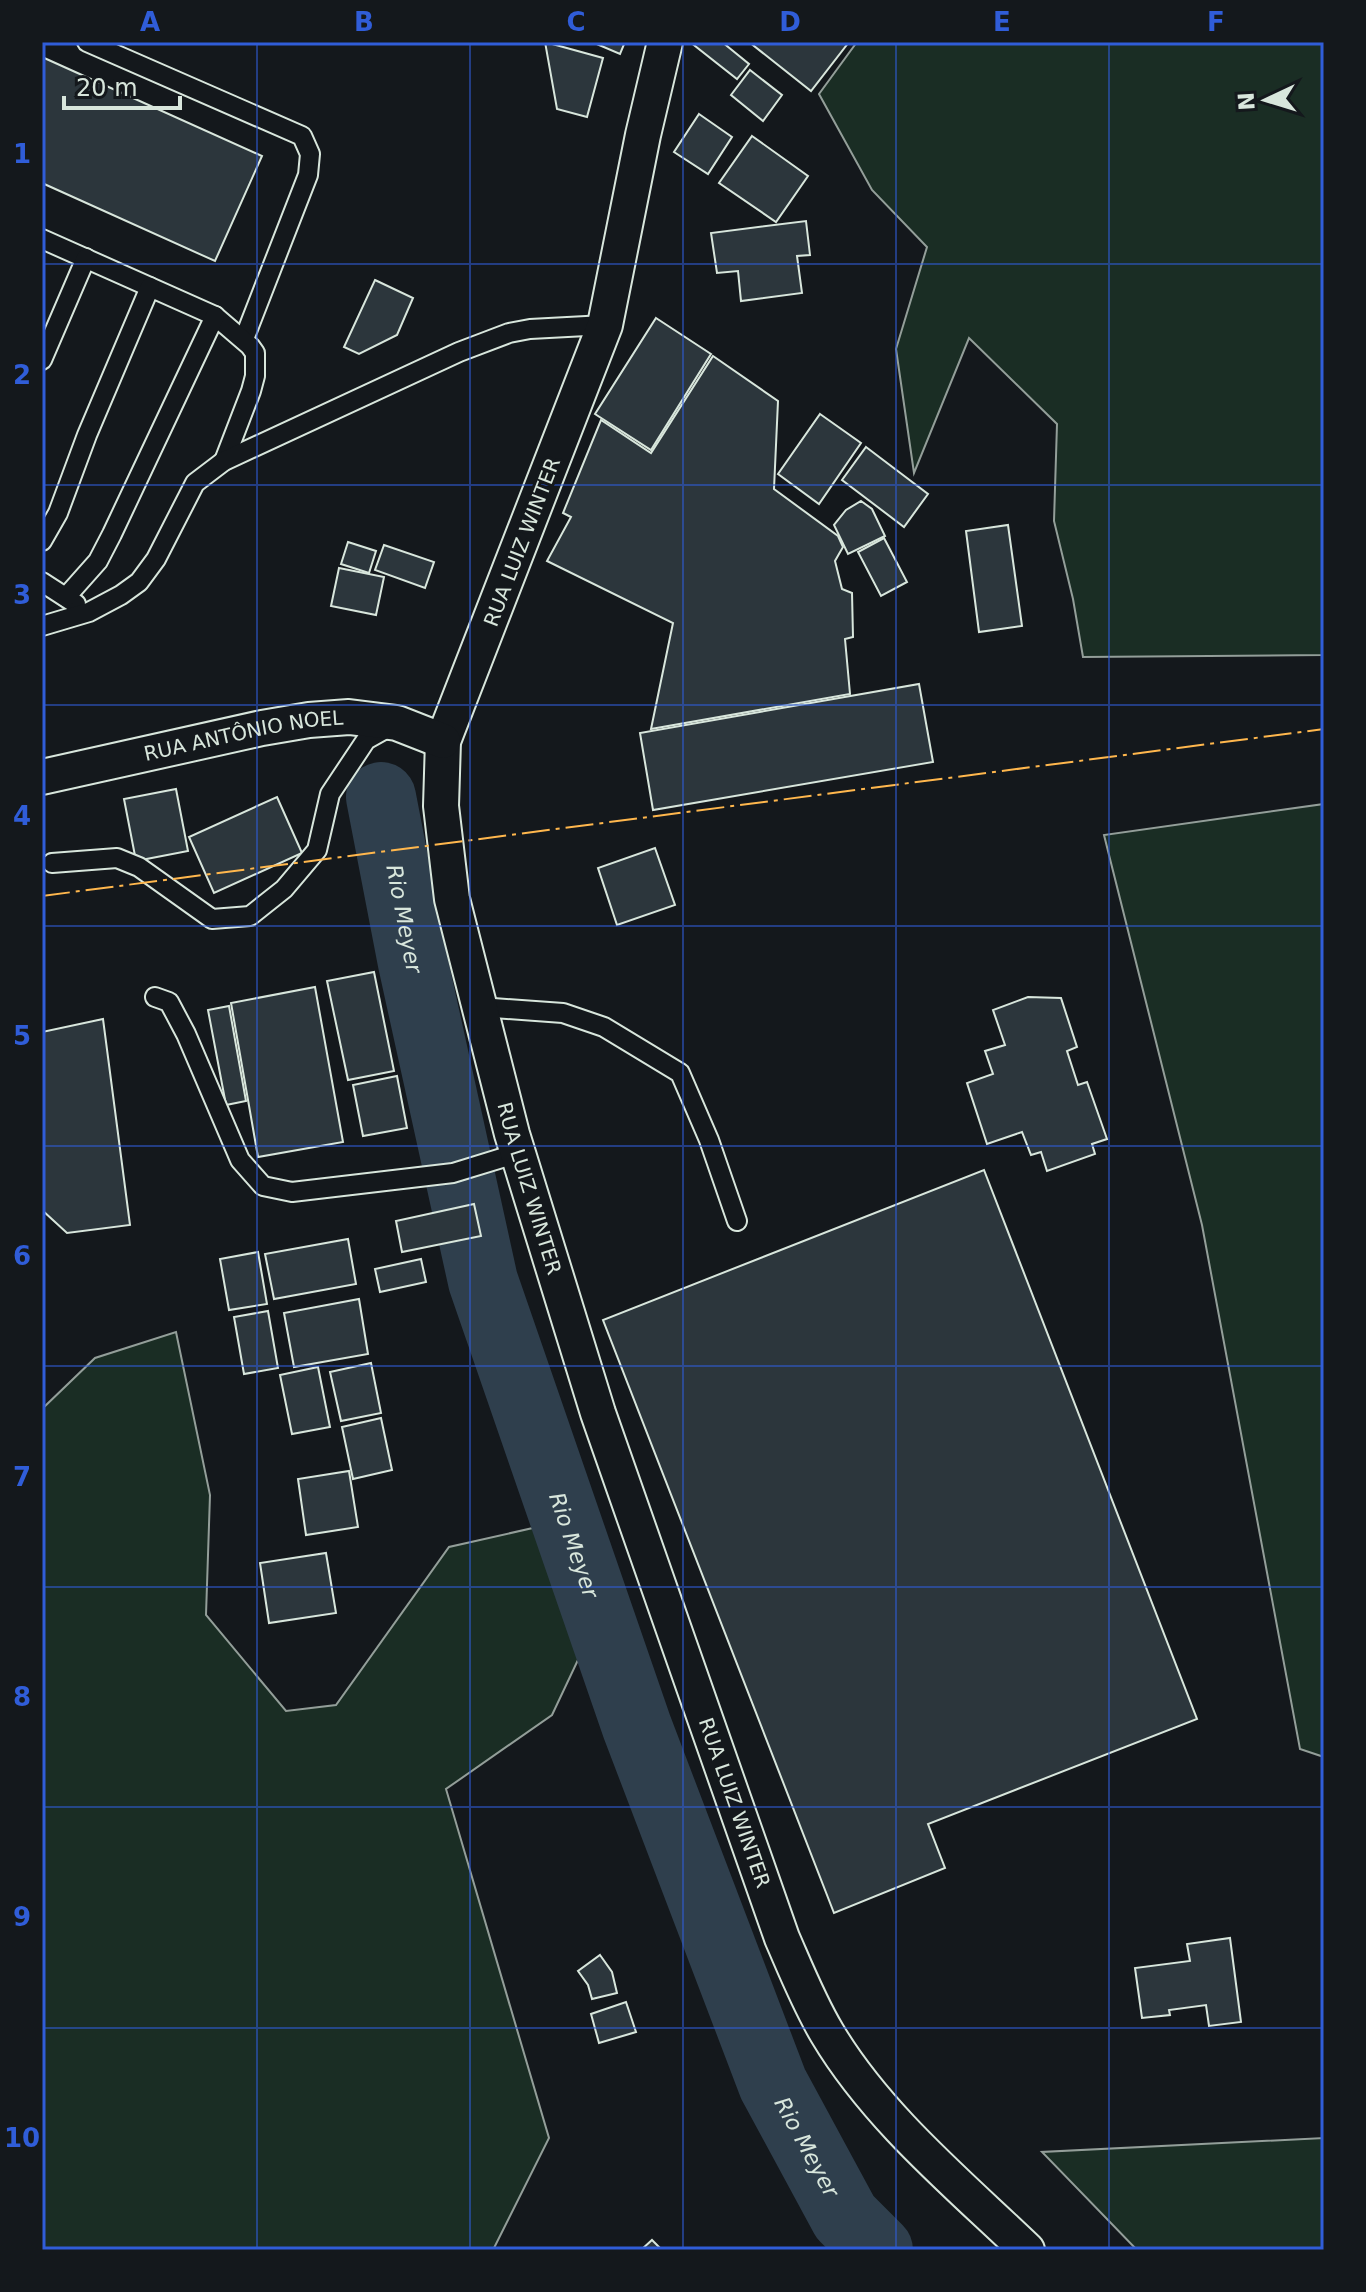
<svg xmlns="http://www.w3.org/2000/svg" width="1366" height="2292" font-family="'DejaVu Sans',sans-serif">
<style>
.green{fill:#1a2d24;stroke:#939e99;stroke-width:2}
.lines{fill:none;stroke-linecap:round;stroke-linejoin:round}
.river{stroke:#2f3f4d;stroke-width:70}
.building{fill:#2c363c;stroke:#d8e6dc;stroke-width:2}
.lane-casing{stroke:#d8e6dc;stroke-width:22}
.street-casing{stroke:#d8e6dc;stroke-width:38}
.lane{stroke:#14181c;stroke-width:18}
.street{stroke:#14181c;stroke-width:34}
.power{stroke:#ffb74d;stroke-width:2;stroke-dasharray:28 6 4 6;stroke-linecap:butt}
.grid{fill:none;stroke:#305dd8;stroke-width:2;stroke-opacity:0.55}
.labels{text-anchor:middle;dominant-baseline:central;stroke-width:6;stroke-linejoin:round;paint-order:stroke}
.street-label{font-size:20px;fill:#d8e6dc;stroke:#14181c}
.water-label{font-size:22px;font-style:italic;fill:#d8e6dc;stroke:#14181c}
.neatline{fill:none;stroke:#305dd8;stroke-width:3}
.grid-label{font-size:26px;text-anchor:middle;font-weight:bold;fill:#305dd8}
</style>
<rect width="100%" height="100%" fill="#14181c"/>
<g class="green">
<path d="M857 42H1324V655L1083 657 1073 599 1054 521 1057 424 969 338 914 473 896 349 927 247 872 190 819 94Z"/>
<path d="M1324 804V1757L1300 1749 1202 1225 1104 835Z"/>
<path d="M176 1332 210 1495 206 1615 286 1711 336 1705 449 1547 546 1525 594 1626 552 1715 446 1789 549 2138 493 2250H42V1409L95 1358Z"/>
<path d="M1324 2138V2250H1137L1042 2152Z"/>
</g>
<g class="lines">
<path class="river" id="s1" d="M381 797 413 963 483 1281 637 1727 773 2084 845 2217 878 2250"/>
</g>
<g class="building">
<path d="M545 42 603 58 587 117 557 109Z"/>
<path d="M592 42H625L620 54Z"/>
<path d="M690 42H722L749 64 737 79Z"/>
<path d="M749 42H849L811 91Z"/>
<path d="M42 57 262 156 215 261 42 183Z"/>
<path d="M750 70 782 95 763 121 731 95Z"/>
<path d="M699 114 732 137 708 174 674 152Z"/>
<path d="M752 136 808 176 776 222 719 183Z"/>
<path d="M806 221 810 255 797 256 802 293 741 301 738 271 717 273 711 233Z"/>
<path d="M375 280 413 298 397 335 359 354 344 347Z"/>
<path d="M656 318 711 354 651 450 595 414Z"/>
<path d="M713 356 778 401 774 489 838 536 843 547 835 561 842 589 852 593 853 637 845 639 850 694 651 729 673 623 547 561 571 517 563 513 601 420 651 453Z"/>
<path d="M820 414 861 443 819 504 778 474Z"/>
<path d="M866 447 928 494 904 527 842 480Z"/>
<path d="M861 501 872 509 885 536 848 554 834 525 846 510Z"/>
<path d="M1008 525 1022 626 979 632 966 531Z"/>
<path d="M884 538 907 582 881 596 858 552Z"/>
<path d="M348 542 376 551 369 573 341 564Z"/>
<path d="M384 545 434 562 425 588 375 570Z"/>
<path d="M339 568 384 577 376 615 331 606Z"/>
<path d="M919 684 933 762 653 810 640 733Z"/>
<path d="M176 789 188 851 136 861 124 799Z"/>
<path d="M277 797 302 853 214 893 189 837Z"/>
<path d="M655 848 675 905 617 925 598 868Z"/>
<path d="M374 972 394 1071 348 1080 327 981Z"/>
<path d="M315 987 343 1142 258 1157 231 1003Z"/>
<path d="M1028 997 1061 998 1077 1047 1067 1051 1078 1085 1087 1082 1107 1139 1092 1144 1095 1154 1047 1171 1041 1152 1031 1155 1022 1132 987 1144 967 1083 993 1074 985 1051 1005 1045 993 1010Z"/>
<path d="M229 1006 246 1101 226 1105 208 1010Z"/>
<path d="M103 1019 130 1225 67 1233 42 1210V1032Z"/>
<path d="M397 1076 407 1128 363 1136 353 1085Z"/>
<path d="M984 1170 1197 1719 928 1824 945 1868 834 1913 603 1320Z"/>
<path d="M474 1204 481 1236 402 1252 396 1221Z"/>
<path d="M348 1239 356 1284 274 1299 265 1254Z"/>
<path d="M258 1252 267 1304 229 1310 220 1259Z"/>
<path d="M421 1259 426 1282 380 1292 375 1269Z"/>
<path d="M359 1299 368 1354 294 1367 284 1313Z"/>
<path d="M268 1311 278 1368 244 1374 234 1317Z"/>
<path d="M371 1363 381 1413 341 1421 330 1372Z"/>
<path d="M318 1367 330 1427 292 1434 280 1375Z"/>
<path d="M381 1418 392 1470 353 1479 342 1427Z"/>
<path d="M349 1471 358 1527 306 1535 298 1479Z"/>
<path d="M326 1553 336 1613 269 1623 260 1563Z"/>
<path d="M1230 1938 1241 2022 1209 2026 1206 2005 1169 2010 1170 2015 1142 2018 1135 1968 1190 1961 1187 1944Z"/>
<path d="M600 1955 612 1972 617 1993 592 1999 588 1985 578 1971Z"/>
<path d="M626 2002 636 2032 599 2043 591 2014Z"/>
<path d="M652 2240 662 2250H641Z"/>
</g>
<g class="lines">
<g class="lane-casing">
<g id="lane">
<path d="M87 42 302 136 310 154 308 175 244 339"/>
<path d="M42 239 215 316 250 346 255 353V376L251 391 224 461"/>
<path d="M42 360 86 258"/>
<path d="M42 541 58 513 87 435 150 287"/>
<path d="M42 582 76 604"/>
<path d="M66 597 98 561 112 534 215 316"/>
<path d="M42 626 89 612 121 595 139 582 156 559 195 483 224 461 459 352 509 333 530 329 605 325"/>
<path d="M52 863 117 858 139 867 212 919 250 916 284 889 317 850 330 794 366 740 391 726"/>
<path d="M155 997 169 1002 186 1034 240 1160 263 1186 292 1192 453 1173 518 1153"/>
<path d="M480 1007 563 1013 604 1027 680 1073 709 1140 737 1221"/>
</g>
</g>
<g class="street-casing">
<g id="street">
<path id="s2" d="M665 42 643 135 605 325 443 741 441 806 452 899 512 1134 598 1413 782 1938C796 1970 809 2003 827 2033 877 2117 957 2183 1027 2250"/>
<path id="s3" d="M42 777 262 728 309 720 349 717 397 723 443 741"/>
</g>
</g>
<use href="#lane" class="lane"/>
<use href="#street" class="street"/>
<path class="power" d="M42 896 1324 729"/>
</g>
<path class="grid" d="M257 42V2250M470 42V2250M683 42V2250M896 42V2250M1109 42V2250M42 264H1324M42 485H1324M42 705H1324M42 926H1324M42 1146H1324M42 1366H1324M42 1587H1324M42 1807H1324M42 2028H1324"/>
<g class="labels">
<g class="street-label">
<text transform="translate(522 542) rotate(-69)">RUA LUIZ WINTER</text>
<text stroke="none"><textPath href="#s3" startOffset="206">RUA ANTÔNIO NOEL</textPath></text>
<text stroke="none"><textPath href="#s2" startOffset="1194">RUA LUIZ WINTER</textPath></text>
<text stroke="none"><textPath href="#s2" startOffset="1842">RUA LUIZ WINTER</textPath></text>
</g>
<g class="water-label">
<text stroke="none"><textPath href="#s1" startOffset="124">Rio Meyer</textPath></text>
<text stroke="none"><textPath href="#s1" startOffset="774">Rio Meyer</textPath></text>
<text stroke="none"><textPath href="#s1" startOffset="1420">Rio Meyer</textPath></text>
</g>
</g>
<rect width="1366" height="2292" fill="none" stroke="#14181c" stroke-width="88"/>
<g transform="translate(1266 100) rotate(266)" stroke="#14181c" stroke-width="6" paint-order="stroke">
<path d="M0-6L14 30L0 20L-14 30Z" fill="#d8e6dc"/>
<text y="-12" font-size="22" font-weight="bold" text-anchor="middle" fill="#d8e6dc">N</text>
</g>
<path d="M64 96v12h116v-12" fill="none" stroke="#d8e6dc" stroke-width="4"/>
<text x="76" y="96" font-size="24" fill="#d8e6dc" stroke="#14181c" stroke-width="6" paint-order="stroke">20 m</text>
<rect x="44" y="44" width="1278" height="2204" class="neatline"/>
<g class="grid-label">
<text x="150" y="31">A</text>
<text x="364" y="31">B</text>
<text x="576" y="31">C</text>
<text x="790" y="31">D</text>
<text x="1002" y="31">E</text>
<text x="1216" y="31">F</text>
<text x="22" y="163">1</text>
<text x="22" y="384">2</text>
<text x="22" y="604">3</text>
<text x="22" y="825">4</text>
<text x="22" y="1045">5</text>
<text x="22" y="1265">6</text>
<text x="22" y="1486">7</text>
<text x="22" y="1706">8</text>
<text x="22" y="1926">9</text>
<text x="22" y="2147">10</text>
</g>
</svg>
